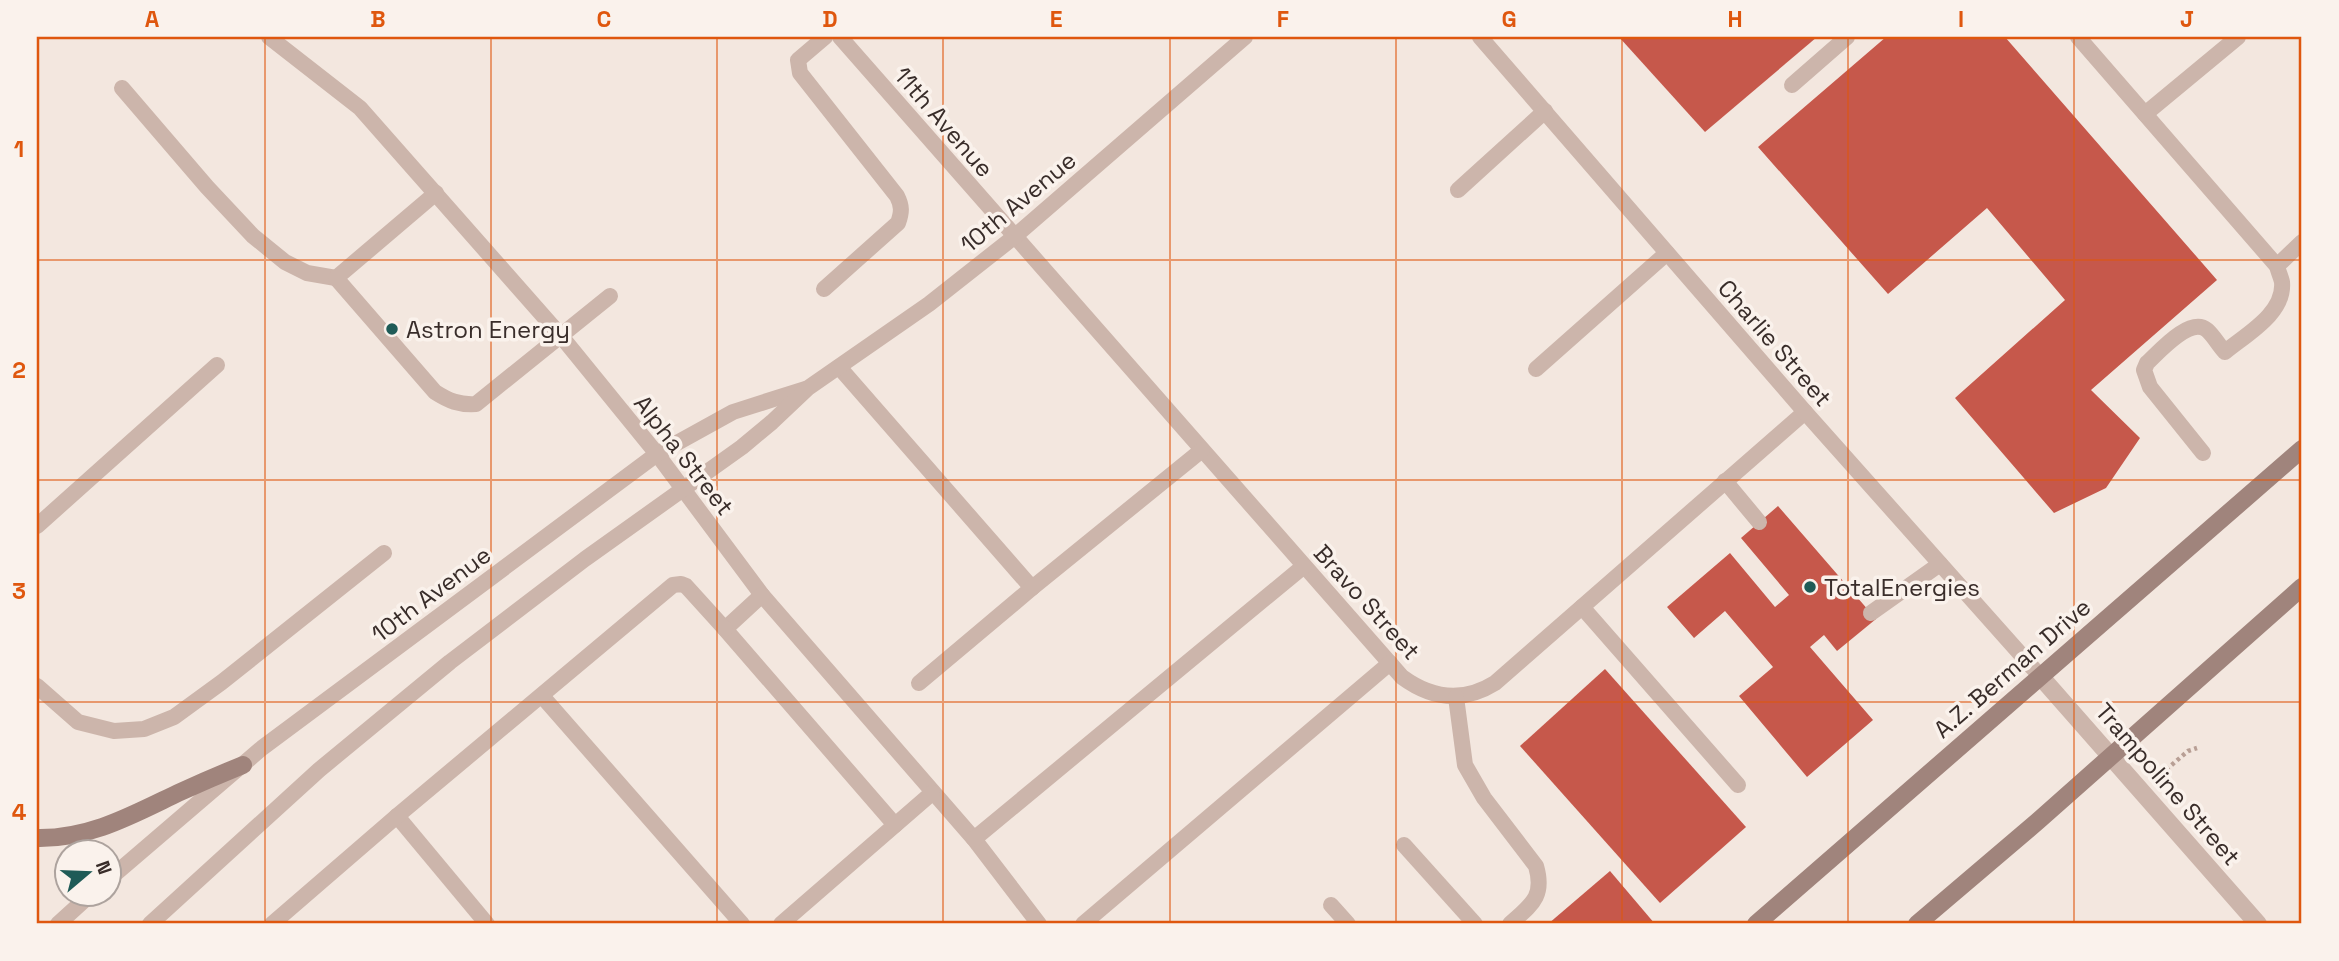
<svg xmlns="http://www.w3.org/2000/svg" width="2339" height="961" font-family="'Space Grotesk',sans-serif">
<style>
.building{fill:#c6584b}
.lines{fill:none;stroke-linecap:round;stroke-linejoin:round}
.path{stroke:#b89f95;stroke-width:4.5;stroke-dasharray:3.5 3.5;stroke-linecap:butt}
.lane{stroke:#ccb5ab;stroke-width:16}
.street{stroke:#ccb5ab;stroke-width:18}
.secondary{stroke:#a0847c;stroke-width:18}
.grid{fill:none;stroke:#df570e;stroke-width:2;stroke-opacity:0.55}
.poi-dot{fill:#1f5b57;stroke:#faf2ec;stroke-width:2.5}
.labels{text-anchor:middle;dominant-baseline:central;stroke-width:7;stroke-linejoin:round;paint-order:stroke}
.street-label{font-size:24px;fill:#392d2a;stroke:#faf2ec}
.poi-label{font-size:24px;fill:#392d2a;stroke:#faf2ec;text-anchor:start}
.neatline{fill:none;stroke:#df570e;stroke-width:2.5}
.grid-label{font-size:23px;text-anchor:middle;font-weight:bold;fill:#df570e}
</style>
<rect width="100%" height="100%" fill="#f3e7df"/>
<g class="building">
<path d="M1619 37H1817L1705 132Z"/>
<path d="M1886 37H2005L2217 280 2091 390 2140 438 2106 488 2054 513 1955 398 2065 300 1987 208 1888 294 1758 147Z"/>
<path d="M1778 506 1876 619 1837 651 1824 635 1810 647 1873 720 1807 777 1739 696 1773 667 1725 611 1694 638 1667 607 1730 553 1775 607 1789 595 1741 538Z"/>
<path d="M1605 669 1746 827 1660 903 1520 746Z"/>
<path d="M1610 871 1655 924H1548Z"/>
</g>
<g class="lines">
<path class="path" d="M2161 774 2188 751 2197 748"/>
<g class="lane">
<path d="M269 37 360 108 561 336 657 454 762 595 974 839 1039 924"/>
<path d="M840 37 1402 677C1432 699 1463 703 1495 683L1805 412"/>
<path d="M1480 37 1805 412 2040 676"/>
<path d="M2078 37 2277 266C2278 271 2281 277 2282 282 2285 314 2245 335 2225 352 2219 346 2214 336 2207 330 2190 316 2159 352 2147 363L2144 370 2150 387 2203 453"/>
<path d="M1792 85 1847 37"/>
<path d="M122 88 207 187 253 236 285 262 307 273 336 278"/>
<path d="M2145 114 2238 37"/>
<path d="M1458 190 1545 111"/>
<path d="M436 193 336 278 435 392C449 401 459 405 476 404L610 296"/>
<path d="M2277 266 2302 242"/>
<path d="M824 289 898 223C902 212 902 206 897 196L800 73 798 60 825 37"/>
<path d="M839 367 1032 588"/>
<path d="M1536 369 1667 253"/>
<path d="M1725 481 1759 522"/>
<path d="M37 526 217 365"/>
<path d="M762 595 725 629 895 825"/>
<path d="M1582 607 1738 785"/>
<path d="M1871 613 1940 564"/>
<path d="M919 683 1032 588 1202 450"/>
<path d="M37 686 78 722 114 731 144 729 174 717 222 682 384 553"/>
<path d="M542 696 742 924"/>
<path d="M1456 697 1465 765 1484 798 1536 866C1545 897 1531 905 1510 924"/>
<path d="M397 816 487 924"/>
<path d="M974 839 1304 566"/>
<path d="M1404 845 1475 924"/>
<path d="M108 880 262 748 657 454 733 412 805 389"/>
<path d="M1331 905 1348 924"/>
<path d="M58 924 91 894"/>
<path d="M150 924 319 770 450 662 585 559 742 447 772 422 808 388 929 304 1014 237 1245 37"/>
<path d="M272 924 397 816 673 585 681 584 686 586 725 629"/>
<path d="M781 924 932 793"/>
<path d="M1083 924 1390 663"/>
</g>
<path class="street" d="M2040 676 2258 924"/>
<g class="secondary">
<path d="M37 838C90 839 132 815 178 793 200 783 221 774 243 765"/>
<path d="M1756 924 2302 449"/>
<path d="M1917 924 2038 821 2302 587"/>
</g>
</g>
<path class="grid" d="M265 37V924M491 37V924M717 37V924M943 37V924M1170 37V924M1396 37V924M1622 37V924M1848 37V924M2074 37V924M37 260H2302M37 480H2302M37 702H2302"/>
<g class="poi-dot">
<circle cx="392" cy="329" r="7"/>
<circle cx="1810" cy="587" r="7"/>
</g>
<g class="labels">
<g class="street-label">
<text transform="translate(944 122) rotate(49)">11th Avenue</text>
<text transform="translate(1018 202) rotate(-40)">10th Avenue</text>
<text transform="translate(1775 343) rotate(49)">Charlie Street</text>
<text transform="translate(684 455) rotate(52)">Alpha Street</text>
<text transform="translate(431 594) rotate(-37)">10th Avenue</text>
<text transform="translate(1367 602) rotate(48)">Bravo Street</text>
<text transform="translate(2012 668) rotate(-41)">A.Z. Berman Drive</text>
<text transform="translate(2168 784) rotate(49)">Trampoline Street</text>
</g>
<g class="poi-label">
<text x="406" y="329">Astron Energy</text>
<text x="1824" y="587">TotalEnergies</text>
</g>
</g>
<rect width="2339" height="961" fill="none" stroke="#faf2ec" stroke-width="77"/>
<g transform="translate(88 873) rotate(71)"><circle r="33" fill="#faf2ec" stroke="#ada39e" stroke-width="2"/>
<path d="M0-5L12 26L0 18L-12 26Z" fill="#1f5b57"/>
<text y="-10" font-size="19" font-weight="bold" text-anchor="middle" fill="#392d2a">N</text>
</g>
<rect x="38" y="38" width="2262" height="884" class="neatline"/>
<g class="grid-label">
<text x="152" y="27">A</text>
<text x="378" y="27">B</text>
<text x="604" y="27">C</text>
<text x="830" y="27">D</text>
<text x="1056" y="27">E</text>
<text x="1283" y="27">F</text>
<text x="1509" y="27">G</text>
<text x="1735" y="27">H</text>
<text x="1961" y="27">I</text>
<text x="2187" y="27">J</text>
<text x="19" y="157">1</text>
<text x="19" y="378">2</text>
<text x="19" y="599">3</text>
<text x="19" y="820">4</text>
</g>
</svg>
